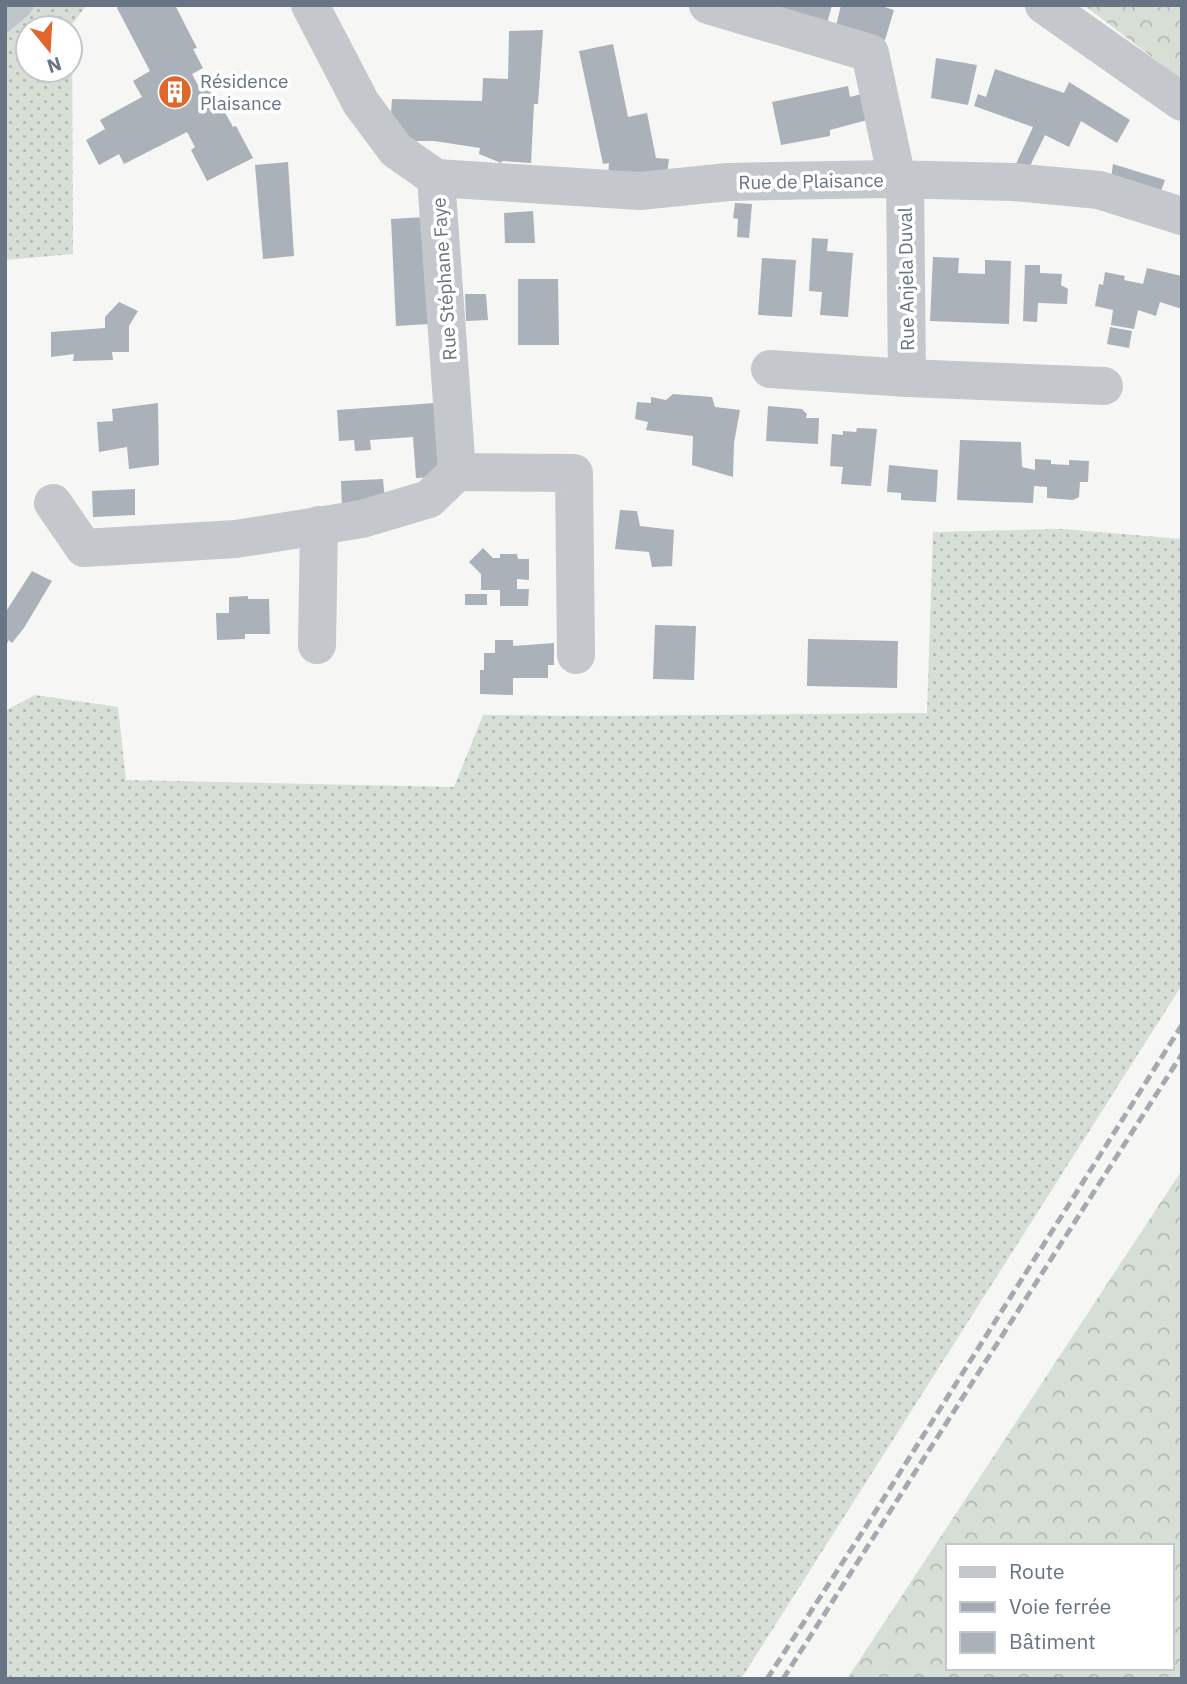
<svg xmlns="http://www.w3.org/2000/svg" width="1187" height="1684" font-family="'IBM Plex Sans',sans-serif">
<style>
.grass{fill:url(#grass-dots);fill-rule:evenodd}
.forest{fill:url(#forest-crowns);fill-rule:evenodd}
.water{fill:#bdc6cb}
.building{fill:#aab1b8}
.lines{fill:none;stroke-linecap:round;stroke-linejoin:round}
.minor{stroke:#c4c7cb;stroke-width:38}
.rail{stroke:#a5aab0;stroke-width:5;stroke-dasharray:10 5;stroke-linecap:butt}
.labels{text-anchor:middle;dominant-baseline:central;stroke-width:7;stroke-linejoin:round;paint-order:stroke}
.poi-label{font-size:19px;fill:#667484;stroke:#fff;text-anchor:start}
.street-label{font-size:19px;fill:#667484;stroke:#fff}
</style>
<defs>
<pattern id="grass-dots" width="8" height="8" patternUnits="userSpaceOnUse" patternTransform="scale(1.75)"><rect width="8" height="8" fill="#d7ded5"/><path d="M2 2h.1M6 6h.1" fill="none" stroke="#b2b9b2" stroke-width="1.8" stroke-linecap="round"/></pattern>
<pattern id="forest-crowns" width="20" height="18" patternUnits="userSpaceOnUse" patternTransform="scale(1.75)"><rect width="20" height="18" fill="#d7ded5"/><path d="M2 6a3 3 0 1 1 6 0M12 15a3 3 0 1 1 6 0" fill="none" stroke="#b2b9b2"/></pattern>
</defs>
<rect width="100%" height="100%" fill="#f6f7f4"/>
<g class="grass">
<path d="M35 5H87L72 24 73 254 5 260V35L30 14ZM28 28H70V70H28Z"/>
<path d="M1063 529 1182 539V985L741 1679H5V711L35 695 118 707 126 780 454 787 483 715 601 716 927 713 933 532Z"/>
</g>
<g class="forest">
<path d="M1084 5H1182V80Z"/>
<path d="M1182 1170V1679H847ZM947 1546H1171V1668H947Z"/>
</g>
<path class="water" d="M5 5H35L30 14 5 35Z"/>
<g class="building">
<path d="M118 5H175L197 48 193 49 203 68 192 74 200 89 207 85 212 95 205 99 213 114 223 109 233 127 236 126 253 158 207 181 191 150 195 147 187 132 124 164 119 154 99 165 86 140 105 129 100 120 142 97 133 81 150 71 117 8Z"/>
<path d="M779 5H832L827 24 778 9Z"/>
<path d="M841 5H878L894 10 885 40 836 26Z"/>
<path d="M543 30 538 104H534L531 163 502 161 501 163 479 154 480 148 434 141H410L390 130 392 99 482 101 483 78 508 79 509 31Z"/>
<path d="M613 44 628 117 647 113 656 158 669 159 666 181 608 176 609 163 603 164 579 51Z"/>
<path d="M936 58 977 65 968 105 931 98Z"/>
<path d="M995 69 1064 93 1069 82 1130 120 1117 143 1081 121 1069 147 1045 135 1029 168H1014L1033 127 974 106 978 94 986 97Z"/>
<path d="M848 86 850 97 865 93 871 119 830 130V136L781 145 772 102Z"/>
<path d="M288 162 294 256 263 259 255 165Z"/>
<path d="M1113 164 1165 180 1161 191 1111 178Z"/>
<path d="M735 203 752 204 749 238 737 237 738 219 733 218Z"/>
<path d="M533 211 535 243H505L504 213Z"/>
<path d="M425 217 430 324 396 326 391 219Z"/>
<path d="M812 238 828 239 827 251 853 253 848 317 820 315 822 292 809 291Z"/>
<path d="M933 257 959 258 958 273 985 274V260L1011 261 1009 324 930 321Z"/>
<path d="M762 258 796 260 792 317 758 315Z"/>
<path d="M1025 265H1040V273L1062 274 1061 285 1068 289 1067 304 1038 303 1037 322 1023 321Z"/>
<path d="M1147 268 1182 276V309L1160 302 1156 316 1138 310 1134 329 1111 325 1113 310 1095 306 1099 284 1103 285 1105 272 1125 276 1124 280 1143 284Z"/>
<path d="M518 279H558L559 345H518Z"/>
<path d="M465 294H486L488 320 466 321Z"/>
<path d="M119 302 138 311 129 326V352H112L113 360 73 361 74 354 51 357V332L105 328V317Z"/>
<path d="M1110 327 1132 331 1129 348 1107 344Z"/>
<path d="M673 394 712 397 715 407 740 410 734 443 733 477 692 465 693 436 646 430 648 422 635 419 637 402 651 403V397L666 400Z"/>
<path d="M158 403 159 465 129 469 127 447 99 452 97 422 113 421 112 409Z"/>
<path d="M435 403 440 477 416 478 413 437 370 440 371 450 355 451 354 440 339 441 337 410Z"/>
<path d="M768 406 802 409 807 414 806 418H819L818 444 766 441Z"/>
<path d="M857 428 877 429 871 486 841 484 843 467 830 466 832 434 843 435V431L856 432Z"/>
<path d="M960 440 1021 442 1022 467 1035 470V459L1051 460V464L1069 465V460L1089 461 1088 482H1080L1079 497 1073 500 1047 498V487L1034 486 1033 503 957 500Z"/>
<path d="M889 465 938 470 936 502 901 500V493L887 492Z"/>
<path d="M383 479 385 500 342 510 341 481Z"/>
<path d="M135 489V515L93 517 92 491Z"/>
<path d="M620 510 637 511 640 526 674 530 672 566 652 567 649 552 615 549Z"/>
<path d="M483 548 493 558H500V554H517L518 559H529V580L517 579V589H529L528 606H500V590H481V574L469 562Z"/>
<path d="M32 571 52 581 24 628 12 643 9 640 5 646V613Z"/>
<rect x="465" y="594" width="22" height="11"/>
<path d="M248 596V599H269L270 634H245V639L217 640 216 613H229V597Z"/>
<path d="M655 625 696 626 694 680 653 679Z"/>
<path d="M808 639 898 641 897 688 807 686Z"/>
<path d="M495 640H513V646L554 643V665H548V678H513V695L480 694V670H484V653H495Z"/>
</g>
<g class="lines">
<g class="minor">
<path d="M310 5 361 103 396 150 436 178 457 472 574 473 576 655"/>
<path d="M708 5 870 53 897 179"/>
<path d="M1044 5 1182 102"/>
<path d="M436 178 640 191 728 182 888 179 1013 182 1099 190 1182 216"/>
<path d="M770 369 907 378 905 180"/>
<path d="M907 378 1104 386"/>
<path d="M53 503 84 548 236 539 362 519 429 499 457 472"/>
<path d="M317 645 319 525"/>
</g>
<g class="rail">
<path d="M767 1679 865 1528 1182 1025"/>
<path d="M783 1679 1182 1054"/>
</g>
</g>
<defs>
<g id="building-disc" transform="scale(1.75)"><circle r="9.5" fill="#e1662a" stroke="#fff"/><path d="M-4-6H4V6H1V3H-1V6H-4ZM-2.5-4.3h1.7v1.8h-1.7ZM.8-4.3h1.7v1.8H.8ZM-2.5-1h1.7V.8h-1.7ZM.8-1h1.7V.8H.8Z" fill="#fff"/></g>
</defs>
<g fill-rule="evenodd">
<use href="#building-disc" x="175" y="92"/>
</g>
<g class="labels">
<g class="poi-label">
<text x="200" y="81">Résidence<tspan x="200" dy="22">Plaisance</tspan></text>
</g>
<g class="street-label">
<text transform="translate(811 181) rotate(-1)">Rue de Plaisance</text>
<text transform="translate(444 279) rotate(-94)">Rue Stéphane Faye</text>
<text transform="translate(906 279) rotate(-91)">Rue Anjela Duval</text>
</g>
</g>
<rect width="1187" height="1684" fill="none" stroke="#667484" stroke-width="14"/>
<rect x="946" y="1544" width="228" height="126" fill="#ffffff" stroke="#c2c7ce" stroke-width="2"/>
<rect x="960" y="1567" width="35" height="10" fill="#c4c7cb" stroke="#c2c7ce" stroke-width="2"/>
<text x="1009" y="1579" font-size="21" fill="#667484">Route</text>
<rect x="960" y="1602" width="35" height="10" fill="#a5aab0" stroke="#c2c7ce" stroke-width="2"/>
<text x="1009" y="1614" font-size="21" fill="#667484">Voie ferrée</text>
<rect x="960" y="1632" width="35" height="21" fill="#aab1b8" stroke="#c2c7ce" stroke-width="2"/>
<text x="1009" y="1649" font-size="21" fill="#667484">Bâtiment</text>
<g transform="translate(49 49) rotate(162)"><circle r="33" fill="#ffffff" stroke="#c2c7ce" stroke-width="2"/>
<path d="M0-5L12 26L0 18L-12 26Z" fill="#e1662a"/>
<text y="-10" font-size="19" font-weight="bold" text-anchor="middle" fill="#667484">N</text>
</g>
</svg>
